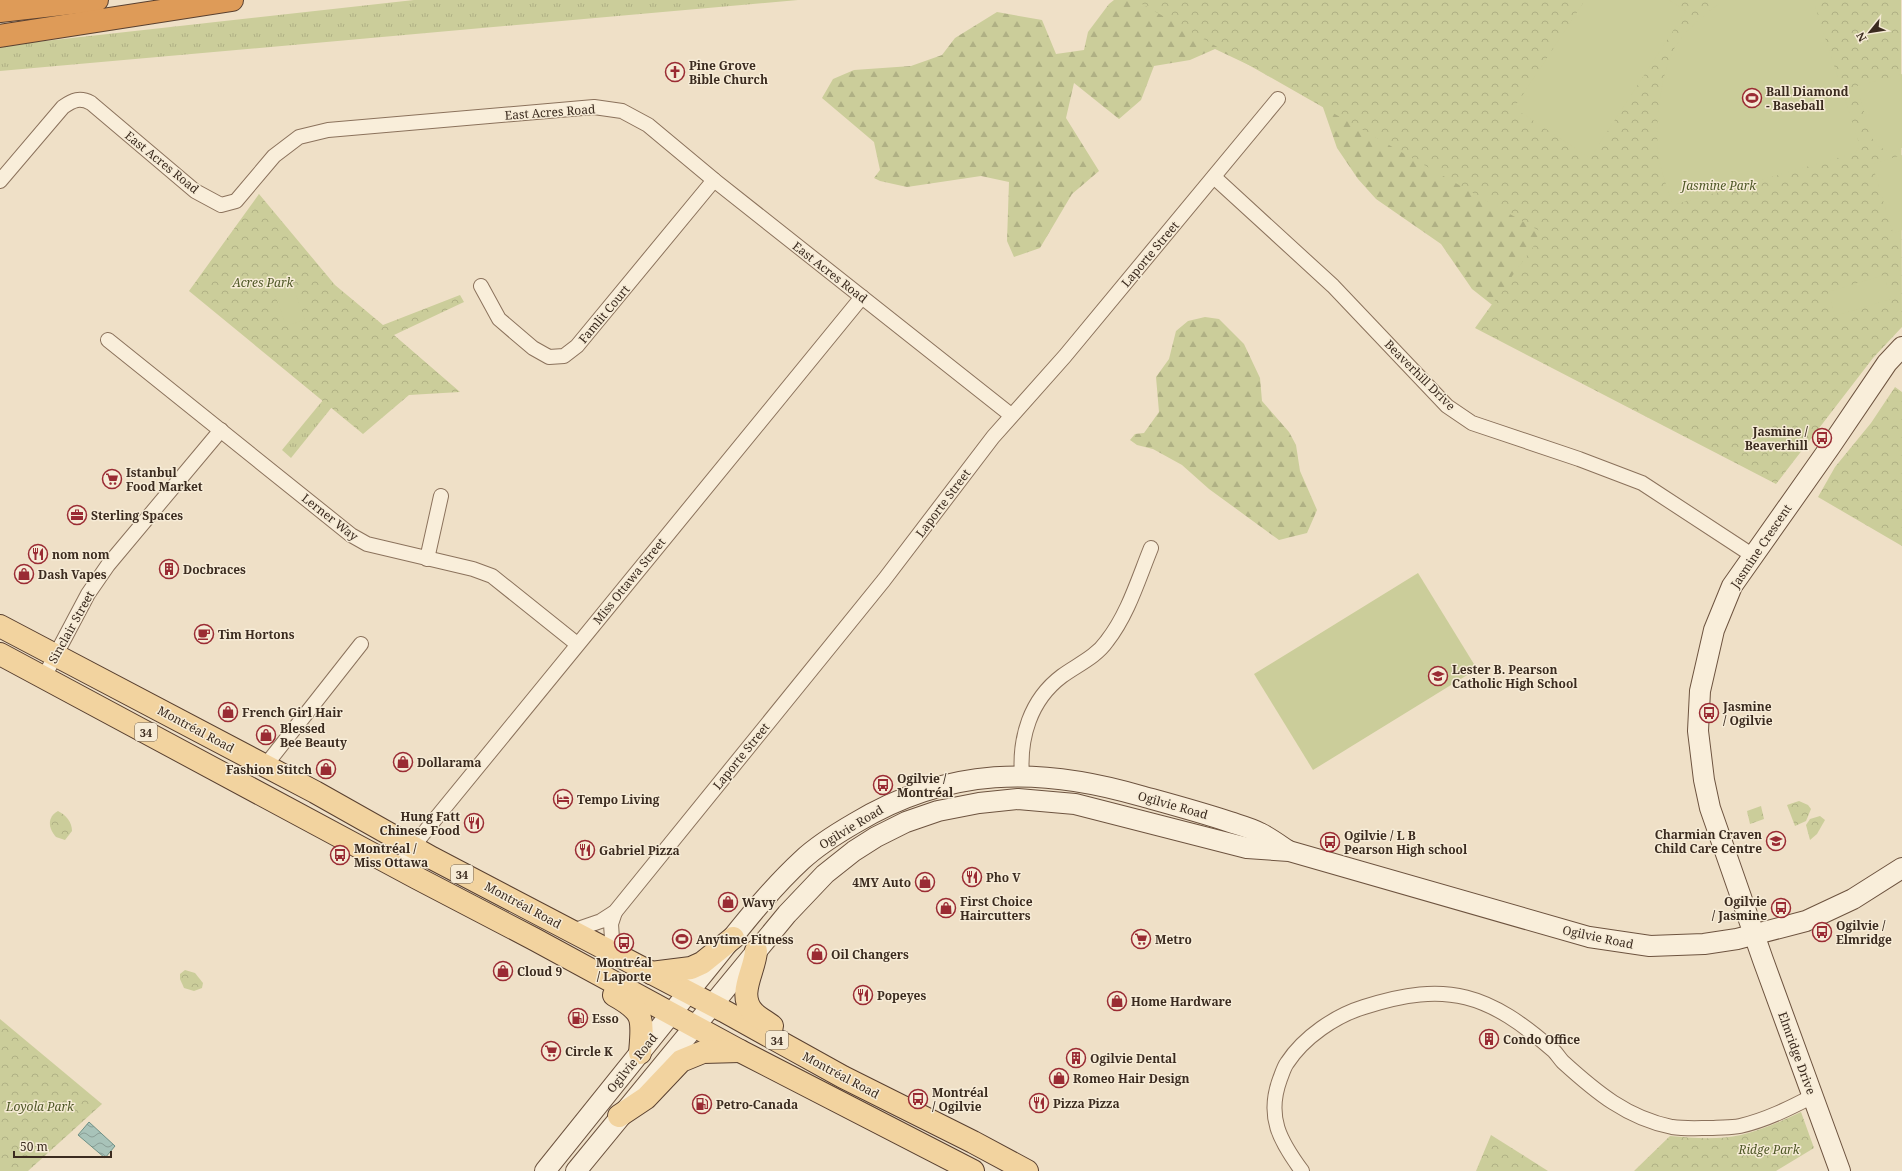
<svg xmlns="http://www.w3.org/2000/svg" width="1902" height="1171" font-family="'Noto Serif',serif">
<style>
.grass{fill:url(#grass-tufts)}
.forest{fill:url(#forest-firs)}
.park{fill:url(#park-crowns)}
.pitch{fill:#cbcd9a}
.water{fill:url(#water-waves);stroke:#6e9186}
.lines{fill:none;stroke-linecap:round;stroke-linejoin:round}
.street-casing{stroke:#8b725c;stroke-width:16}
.secondary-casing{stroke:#6d533f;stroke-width:22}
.primary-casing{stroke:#594030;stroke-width:24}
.highway-casing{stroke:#594030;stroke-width:24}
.street{stroke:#f9eeda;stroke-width:14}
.secondary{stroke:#f9eeda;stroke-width:20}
.primary{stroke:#f2d39f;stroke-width:22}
.highway{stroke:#de9b58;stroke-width:22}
.labels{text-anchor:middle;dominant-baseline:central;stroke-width:3;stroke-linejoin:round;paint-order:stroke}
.shield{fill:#f6ebd6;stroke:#736556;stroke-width:1}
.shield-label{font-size:11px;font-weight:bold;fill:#3b2b1f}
.poi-label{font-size:12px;font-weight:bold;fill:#3b2b1f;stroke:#f6ebd6;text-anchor:start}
.street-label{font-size:12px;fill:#3b2b1f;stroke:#f6ebd6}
.park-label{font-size:12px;font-style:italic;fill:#4e5726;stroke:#f6ebd6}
</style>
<defs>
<pattern id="grass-tufts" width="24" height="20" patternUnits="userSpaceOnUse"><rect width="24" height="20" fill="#cbcd9a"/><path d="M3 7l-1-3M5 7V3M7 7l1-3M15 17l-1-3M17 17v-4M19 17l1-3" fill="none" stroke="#afb084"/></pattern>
<pattern id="forest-firs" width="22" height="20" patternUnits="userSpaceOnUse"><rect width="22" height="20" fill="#cbcd9a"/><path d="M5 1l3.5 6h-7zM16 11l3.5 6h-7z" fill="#afb084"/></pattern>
<pattern id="park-crowns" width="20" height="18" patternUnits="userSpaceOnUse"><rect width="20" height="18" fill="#cbcd9a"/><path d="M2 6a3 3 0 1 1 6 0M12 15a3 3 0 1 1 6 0" fill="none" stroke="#afb084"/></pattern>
<pattern id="water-waves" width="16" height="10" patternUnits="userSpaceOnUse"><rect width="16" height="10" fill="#a8c3b9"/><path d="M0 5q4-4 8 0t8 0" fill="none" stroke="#8a9f96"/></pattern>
</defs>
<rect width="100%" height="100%" fill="#efe0c7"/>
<g class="grass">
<path d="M414 0H798L0 71V46Z"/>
<path d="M323 400 332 407 291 458 282 450Z"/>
</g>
<g class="forest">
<path d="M1114 0H1174L1523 138 1576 371 1472 289 1441 244 1376 199 1358 179 1337 148 1317 90 1264 59 1253 67 1215 49 1190 60 1154 66 1141 100 1119 119 1074 83 1066 118 1099 171 1072 194 1040 248 1014 257 1007 241 1009 182 981 176 907 187 880 181 874 178 880 170 874 142 822 98 833 79 854 70 911 66 942 55 955 38 997 12 1042 20 1056 54 1084 50 1088 32 1109 4Z"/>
<path d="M1205 317 1219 319 1244 344 1260 378 1262 401 1289 432 1296 445 1300 471 1317 510 1307 533 1279 540 1209 489 1182 465 1153 449 1137 445 1130 440 1135 434 1144 433 1159 412 1156 377 1169 359 1176 331 1188 321Z"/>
</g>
<g class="park">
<path d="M1135 0H1901L1902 327 1873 358 1776 484 1475 328 1543 233Z"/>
<path d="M259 194 335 285 383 325 460 295 464 302 394 335 460 392 409 395 363 434 189 291Z"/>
<path d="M1895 387 1902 392V546L1818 497 1835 467 1871 423Z"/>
<path d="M1799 801 1808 805 1811 809 1806 821 1795 826 1787 805Z"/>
<path d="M1761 806 1764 819 1750 824 1747 811Z"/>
<path d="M58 811C66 815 72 822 72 831L65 840 56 837C48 828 47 817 58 811Z"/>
<path d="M1820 816 1825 820 1817 834 1810 840 1806 825 1810 819Z"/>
<path d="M185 970 195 973 203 983 202 988 194 991 184 988 180 979V974Z"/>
<path d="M0 1019 102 1104 28 1171H0Z"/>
<path d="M1801 1112 1814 1148 1776 1171H1634L1670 1136C1693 1138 1718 1140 1741 1135 1762 1130 1782 1121 1801 1112Z"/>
<path d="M1491 1135 1548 1171H1476Z"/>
</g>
<g class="pitch">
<path d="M1585 0H1669L1686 11 1590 158 1514 108Z"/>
<path d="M1724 0H1813L1860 146 1855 153 1673 205C1668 190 1662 174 1659 159 1654 130 1660 77 1673 51 1682 33 1707 12 1724 0Z"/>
<path d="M1902 74V148L1888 152 1877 145 1871 137 1857 86Z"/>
<path d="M1902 155V230L1893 233 1872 164Z"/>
<path d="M1884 275 1891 299 1835 316 1828 292Z"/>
<path d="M291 280 305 320 286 326 272 286Z"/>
<path d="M1418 573 1477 669 1313 770 1254 674Z"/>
</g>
<path class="water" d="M89 1122 115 1146 105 1158 78 1135Z"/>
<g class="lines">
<g class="street-casing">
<g id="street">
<path d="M1214 177 1333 286 1447 406 1472 423 1579 459 1642 483 1752 555"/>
<path d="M0 181 63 107C73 100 80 97 91 103L195 191 221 205 236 201 274 156 299 137 328 130 594 107 622 111 648 125 714 180 1011 415"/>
<path d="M481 286 499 319 533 348 549 357 564 356 577 346 714 180"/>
<path d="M108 340 351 535 367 544 473 569 492 576 577 644"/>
<path d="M427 559 441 496"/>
<path d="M44 677 88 594 108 565 221 430"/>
<path d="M265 766 361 644"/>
<path d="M1022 776C1019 738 1030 700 1062 676 1077 665 1096 657 1107 641 1128 614 1138 580 1151 548"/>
<path d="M398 867 423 834 862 297"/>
<path d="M572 931 601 921 615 912 884 580 993 437 1065 356 1278 99"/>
<path d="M613 953 611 924 615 912"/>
<path d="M1302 1171C1280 1141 1266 1117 1280 1079 1282 1074 1284 1067 1287 1063 1304 1037 1335 1016 1364 1007 1448 980 1489 994 1554 1051 1557 1054 1560 1059 1563 1062 1596 1092 1627 1118 1672 1127 1685 1129 1699 1128 1712 1128 1721 1127 1731 1128 1740 1126 1766 1120 1790 1108 1813 1096"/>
</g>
</g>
<g class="secondary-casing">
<g id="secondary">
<path d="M545 1171C596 1107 647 1043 699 979 732 939 764 895 802 860 818 845 836 834 855 823 948 767 1039 766 1141 796 1170 804 1200 812 1230 822 1239 825 1251 828 1260 833 1270 838 1278 844 1287 850"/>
<path d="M576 1171 787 914 825 874 854 851 876 837 906 822 938 811 979 803 1018 799 1075 804 1247 848 1289 851 1589 937 1650 946 1704 944 1737 939 1806 921 1853 899 1902 868"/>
<path d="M1840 1171 1763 960 1710 808 1704 780 1698 731 1700 691 1714 630 1732 586 1830 447 1887 363 1902 347"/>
</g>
</g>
<g class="primary-casing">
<g id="primary">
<path d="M0 626 315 792 432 858 724 1011 843 1077 973 1142 1027 1171"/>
<path d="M0 654 417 878 534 939 740 1051 973 1171"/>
<path d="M756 951C755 971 736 995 754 1013 759 1018 767 1022 772 1026"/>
<path d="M651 973 691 968 702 963 733 938"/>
<path d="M614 995C645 1012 643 1019 640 1053"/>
<path d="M619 1116 646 1098 681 1061 703 1052 740 1051"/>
</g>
</g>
<g class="highway-casing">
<g id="highway">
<path d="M0 11 97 0"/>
<path d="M0 36 232 0"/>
</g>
</g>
<use href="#street" class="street"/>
<use href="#secondary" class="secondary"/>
<use href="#primary" class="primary"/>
<use href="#highway" class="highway"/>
</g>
<defs>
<g id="church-ring" transform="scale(1)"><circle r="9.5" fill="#f6ebd6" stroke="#9a2b33" stroke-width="1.5"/><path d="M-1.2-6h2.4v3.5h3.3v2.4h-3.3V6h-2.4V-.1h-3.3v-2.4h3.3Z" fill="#9a2b33"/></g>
<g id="stadium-ring" transform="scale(1)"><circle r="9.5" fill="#f6ebd6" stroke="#9a2b33" stroke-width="1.5"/><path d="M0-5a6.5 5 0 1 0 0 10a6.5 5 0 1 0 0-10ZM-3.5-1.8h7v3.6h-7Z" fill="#9a2b33"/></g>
<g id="bus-ring" transform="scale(1)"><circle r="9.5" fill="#f6ebd6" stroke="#9a2b33" stroke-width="1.5"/><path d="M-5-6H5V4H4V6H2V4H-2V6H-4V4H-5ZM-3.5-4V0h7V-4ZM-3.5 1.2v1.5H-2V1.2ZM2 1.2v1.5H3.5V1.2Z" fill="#9a2b33"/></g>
<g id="supermarket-ring" transform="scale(1)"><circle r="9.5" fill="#f6ebd6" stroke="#9a2b33" stroke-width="1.5"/><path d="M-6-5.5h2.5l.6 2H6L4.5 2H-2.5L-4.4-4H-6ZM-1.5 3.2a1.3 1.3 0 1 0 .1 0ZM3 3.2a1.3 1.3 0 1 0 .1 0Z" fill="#9a2b33"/></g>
<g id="office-ring" transform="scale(1)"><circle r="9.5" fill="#f6ebd6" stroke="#9a2b33" stroke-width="1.5"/><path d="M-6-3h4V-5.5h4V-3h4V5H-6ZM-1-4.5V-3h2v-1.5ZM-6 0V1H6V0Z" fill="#9a2b33"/></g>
<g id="restaurant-ring" transform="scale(1)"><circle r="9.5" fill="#f6ebd6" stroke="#9a2b33" stroke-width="1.5"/><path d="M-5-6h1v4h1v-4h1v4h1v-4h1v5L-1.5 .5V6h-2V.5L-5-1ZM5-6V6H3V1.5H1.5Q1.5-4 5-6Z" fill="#9a2b33"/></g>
<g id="building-ring" transform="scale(1)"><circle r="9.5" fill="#f6ebd6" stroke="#9a2b33" stroke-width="1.5"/><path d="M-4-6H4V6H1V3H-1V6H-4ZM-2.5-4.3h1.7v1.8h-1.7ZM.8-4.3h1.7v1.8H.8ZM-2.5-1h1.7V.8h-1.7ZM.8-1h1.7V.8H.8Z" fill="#9a2b33"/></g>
<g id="shop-ring" transform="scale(1)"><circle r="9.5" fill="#f6ebd6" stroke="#9a2b33" stroke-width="1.5"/><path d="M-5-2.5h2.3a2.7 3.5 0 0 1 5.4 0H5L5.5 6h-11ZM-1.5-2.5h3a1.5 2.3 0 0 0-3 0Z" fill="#9a2b33"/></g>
<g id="cafe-ring" transform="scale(1)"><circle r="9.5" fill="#f6ebd6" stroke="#9a2b33" stroke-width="1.5"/><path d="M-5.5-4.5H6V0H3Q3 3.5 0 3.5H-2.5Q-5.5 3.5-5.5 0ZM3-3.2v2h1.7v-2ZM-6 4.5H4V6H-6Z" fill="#9a2b33"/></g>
<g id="school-ring" transform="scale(1)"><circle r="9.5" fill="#f6ebd6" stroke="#9a2b33" stroke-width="1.5"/><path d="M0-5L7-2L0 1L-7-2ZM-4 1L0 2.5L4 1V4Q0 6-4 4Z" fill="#9a2b33"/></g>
<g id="hotel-ring" transform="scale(1)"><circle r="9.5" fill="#f6ebd6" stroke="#9a2b33" stroke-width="1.5"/><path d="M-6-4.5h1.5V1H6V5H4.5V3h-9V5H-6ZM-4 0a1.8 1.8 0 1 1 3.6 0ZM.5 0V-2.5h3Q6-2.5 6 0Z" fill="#9a2b33"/></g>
<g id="fuel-ring" transform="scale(1)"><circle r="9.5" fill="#f6ebd6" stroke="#9a2b33" stroke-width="1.5"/><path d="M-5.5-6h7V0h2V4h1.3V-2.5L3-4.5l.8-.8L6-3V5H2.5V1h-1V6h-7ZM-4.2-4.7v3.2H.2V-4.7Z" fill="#9a2b33"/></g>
</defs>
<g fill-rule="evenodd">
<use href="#church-ring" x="675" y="72"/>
<use href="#stadium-ring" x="1752" y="98"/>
<use href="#bus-ring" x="1822" y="438"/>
<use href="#supermarket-ring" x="112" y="479"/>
<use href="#office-ring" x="77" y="515"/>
<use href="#restaurant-ring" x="38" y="554"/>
<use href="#building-ring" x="169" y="569"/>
<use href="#shop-ring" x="24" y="574"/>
<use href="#cafe-ring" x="204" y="634"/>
<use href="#school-ring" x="1438" y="676"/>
<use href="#shop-ring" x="228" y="712"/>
<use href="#bus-ring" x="1709" y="713"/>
<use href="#shop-ring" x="266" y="735"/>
<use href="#shop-ring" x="403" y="762"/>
<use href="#shop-ring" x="326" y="769"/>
<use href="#bus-ring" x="883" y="785"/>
<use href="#hotel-ring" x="563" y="799"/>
<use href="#restaurant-ring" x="474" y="823"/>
<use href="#school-ring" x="1776" y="841"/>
<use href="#bus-ring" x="1330" y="842"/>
<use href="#restaurant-ring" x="585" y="850"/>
<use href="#bus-ring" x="340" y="855"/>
<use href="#restaurant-ring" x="972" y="877"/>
<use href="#shop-ring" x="925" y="882"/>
<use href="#shop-ring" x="728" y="902"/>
<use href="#shop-ring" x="946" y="908"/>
<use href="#bus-ring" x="1781" y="908"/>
<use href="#bus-ring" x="1822" y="932"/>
<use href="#stadium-ring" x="682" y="939"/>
<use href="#supermarket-ring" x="1141" y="939"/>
<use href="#bus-ring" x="624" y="943"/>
<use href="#shop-ring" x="817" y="954"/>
<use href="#shop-ring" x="503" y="971"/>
<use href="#restaurant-ring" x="863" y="995"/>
<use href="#shop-ring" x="1117" y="1001"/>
<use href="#fuel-ring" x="578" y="1018"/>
<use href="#building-ring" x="1489" y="1039"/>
<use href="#supermarket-ring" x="551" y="1051"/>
<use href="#building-ring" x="1076" y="1058"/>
<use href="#shop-ring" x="1059" y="1078"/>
<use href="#bus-ring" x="918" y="1099"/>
<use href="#restaurant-ring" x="1039" y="1103"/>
<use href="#fuel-ring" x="702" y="1104"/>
</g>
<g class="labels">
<g class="shield">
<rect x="135" y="723" width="22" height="18" rx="3"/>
<rect x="451" y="865" width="22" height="18" rx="3"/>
<rect x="766" y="1031" width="22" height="18" rx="3"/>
</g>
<g class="shield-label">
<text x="146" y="732">34</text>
<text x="462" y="874">34</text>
<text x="777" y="1040">34</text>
</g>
<g class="poi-label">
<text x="689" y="65">Pine Grove<tspan x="689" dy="14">Bible Church</tspan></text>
<text x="1766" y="91">Ball Diamond<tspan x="1766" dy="14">- Baseball</tspan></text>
<text x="1808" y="431" text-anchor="end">Jasmine /<tspan x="1808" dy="14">Beaverhill</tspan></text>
<text x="126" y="472">Istanbul<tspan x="126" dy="14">Food Market</tspan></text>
<text x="91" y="515">Sterling Spaces</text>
<text x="52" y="554">nom nom</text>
<text x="183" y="569">Docbraces</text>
<text x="38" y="574">Dash Vapes</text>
<text x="218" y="634">Tim Hortons</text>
<text x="1452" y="669">Lester B. Pearson<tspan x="1452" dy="14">Catholic High School</tspan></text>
<text x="1723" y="706">Jasmine<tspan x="1723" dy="14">/ Ogilvie</tspan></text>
<text x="242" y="712">French Girl Hair</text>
<text x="280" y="728">Blessed<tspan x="280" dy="14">Bee Beauty</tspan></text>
<text x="417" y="762">Dollarama</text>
<text x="312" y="769" text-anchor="end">Fashion Stitch</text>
<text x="897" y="778">Ogilvie /<tspan x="897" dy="14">Montréal</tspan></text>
<text x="577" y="799">Tempo Living</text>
<text x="460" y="816" text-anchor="end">Hung Fatt<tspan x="460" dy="14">Chinese Food</tspan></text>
<text x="1762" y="834" text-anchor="end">Charmian Craven<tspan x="1762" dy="14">Child Care Centre</tspan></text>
<text x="1344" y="835">Ogilvie / L B<tspan x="1344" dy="14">Pearson High school</tspan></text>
<text x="354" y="848">Montréal /<tspan x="354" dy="14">Miss Ottawa</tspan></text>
<text x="599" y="850">Gabriel Pizza</text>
<text x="986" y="877">Pho V</text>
<text x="911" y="882" text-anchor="end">4MY Auto</text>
<text x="960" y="901">First Choice<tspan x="960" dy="14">Haircutters</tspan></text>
<text x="1767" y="901" text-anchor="end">Ogilvie<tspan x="1767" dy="14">/ Jasmine</tspan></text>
<text x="742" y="902">Wavy</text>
<text x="1836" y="925">Ogilvie /<tspan x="1836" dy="14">Elmridge</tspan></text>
<text x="696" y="939">Anytime Fitness</text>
<text x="1155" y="939">Metro</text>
<text x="831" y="954">Oil Changers</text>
<text x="624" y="962" text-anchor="middle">Montréal<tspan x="624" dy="14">/ Laporte</tspan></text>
<text x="517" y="971">Cloud 9</text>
<text x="877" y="995">Popeyes</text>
<text x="1131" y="1001">Home Hardware</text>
<text x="592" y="1018">Esso</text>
<text x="1503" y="1039">Condo Office</text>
<text x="565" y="1051">Circle K</text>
<text x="1090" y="1058">Ogilvie Dental</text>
<text x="1073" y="1078">Romeo Hair Design</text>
<text x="932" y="1092">Montréal<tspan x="932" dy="14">/ Ogilvie</tspan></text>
<text x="1053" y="1103">Pizza Pizza</text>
<text x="716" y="1104">Petro-Canada</text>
</g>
<g class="street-label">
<text transform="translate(550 112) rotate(-4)">East Acres Road</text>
<text transform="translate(162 162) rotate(39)">East Acres Road</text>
<text transform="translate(1150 254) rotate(-50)">Laporte Street</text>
<text transform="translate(830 272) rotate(38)">East Acres Road</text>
<text transform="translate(604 314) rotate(-50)">Famlit Court</text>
<text transform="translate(1420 375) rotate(45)">Beaverhill Drive</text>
<text transform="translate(943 503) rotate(-53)">Laporte Street</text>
<text transform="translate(330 517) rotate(38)">Lerner Way</text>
<text transform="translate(1761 546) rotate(-56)">Jasmine Crescent</text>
<text transform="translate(629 581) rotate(-51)">Miss Ottawa Street</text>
<text transform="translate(71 627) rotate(-61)">Sinclair Street</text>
<text transform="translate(196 729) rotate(28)">Montréal Road</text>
<text transform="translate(741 756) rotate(-51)">Laporte Street</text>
<text transform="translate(1173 805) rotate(16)">Ogilvie Road</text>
<text transform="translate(851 827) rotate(-31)">Ogilvie Road</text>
<text transform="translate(523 905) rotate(28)">Montréal Road</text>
<text transform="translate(1598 937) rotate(12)">Ogilvie Road</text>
<text transform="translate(1797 1053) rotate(70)">Elmridge Drive</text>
<text transform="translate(632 1063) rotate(-51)">Ogilvie Road</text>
<text transform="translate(841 1075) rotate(28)">Montréal Road</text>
</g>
<g class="park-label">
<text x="1719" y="185">Jasmine Park</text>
<text x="263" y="282">Acres Park</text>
<text x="40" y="1106">Loyola Park</text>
<text x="1769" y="1149">Ridge Park</text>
</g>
</g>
<g transform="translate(1870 32) rotate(240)" stroke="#f6ebd6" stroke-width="3" paint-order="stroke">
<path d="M0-3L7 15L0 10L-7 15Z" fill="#3b2b1f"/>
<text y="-6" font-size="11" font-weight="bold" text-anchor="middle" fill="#3b2b1f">N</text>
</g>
<path d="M14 1151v6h97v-6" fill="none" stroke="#3b2b1f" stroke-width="2"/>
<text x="20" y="1151" font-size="12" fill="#3b2b1f" stroke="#f6ebd6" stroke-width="3" paint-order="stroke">50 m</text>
</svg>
